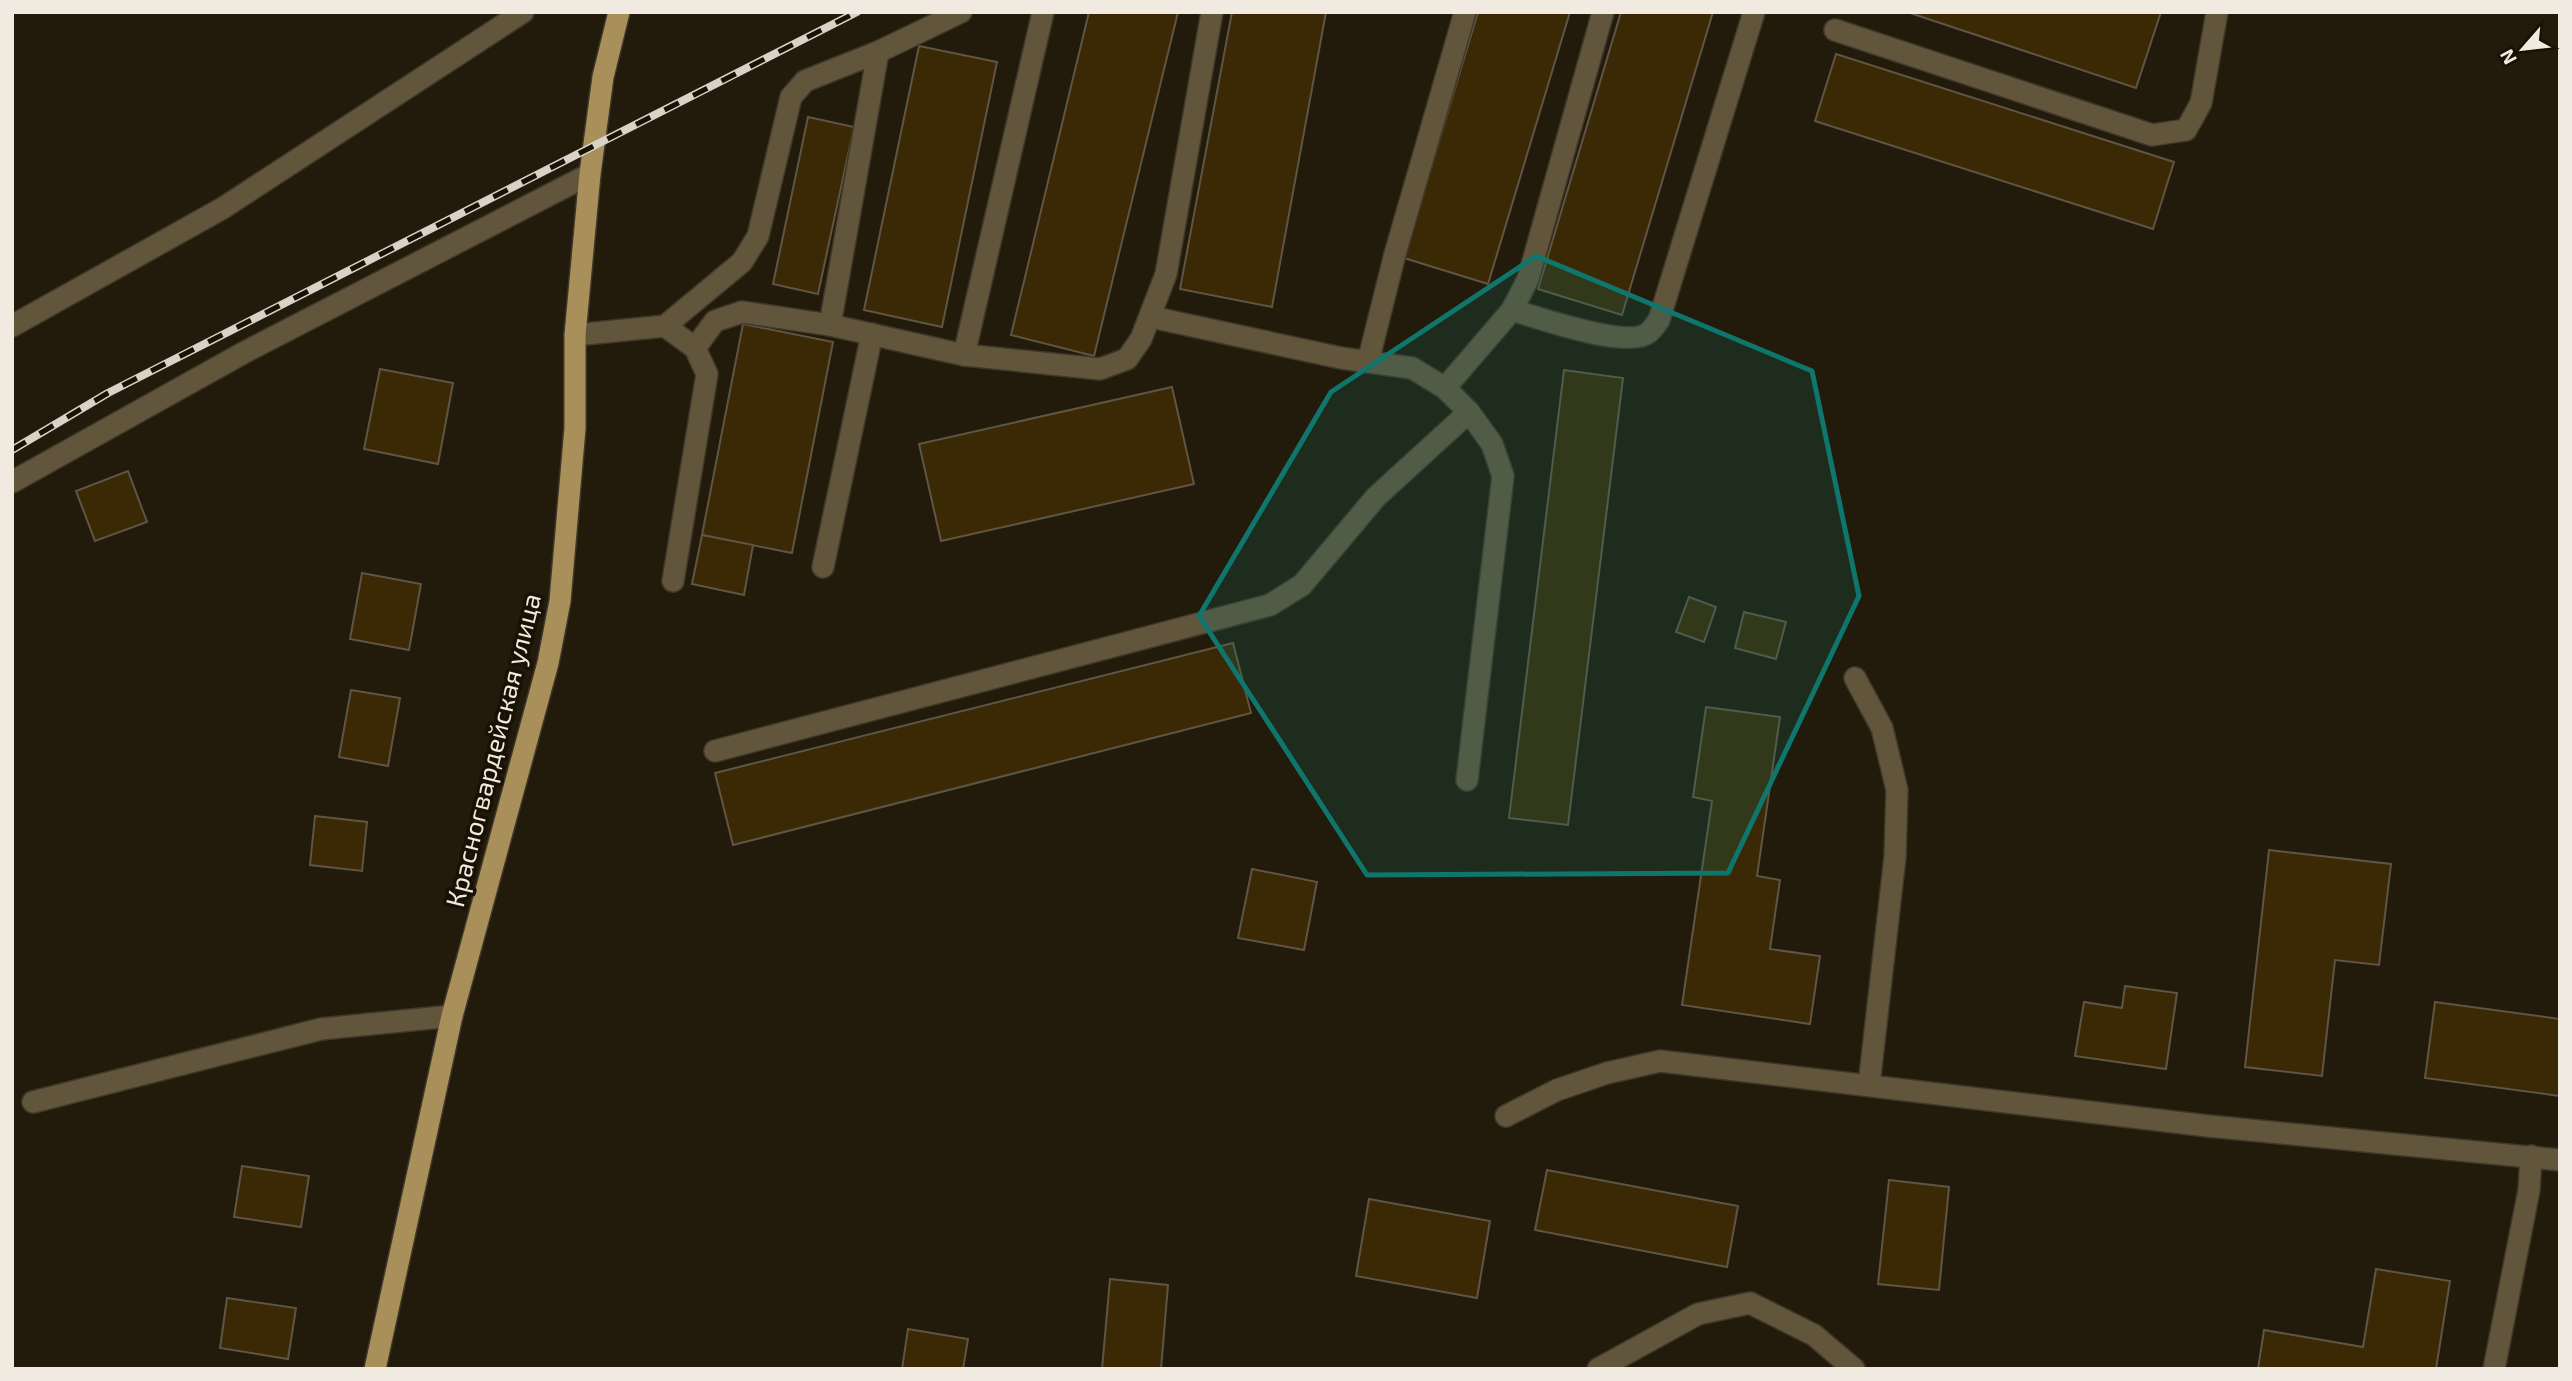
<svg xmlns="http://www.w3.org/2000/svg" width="2572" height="1381" font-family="'Exo 2',sans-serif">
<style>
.building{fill:#3b2906;stroke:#5f5544;stroke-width:2}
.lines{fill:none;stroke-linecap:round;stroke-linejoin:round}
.minor-casing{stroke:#3f3729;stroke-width:24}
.major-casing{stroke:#3f3729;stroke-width:24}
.minor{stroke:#61563c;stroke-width:21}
.major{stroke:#a9905a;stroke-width:21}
.rail-casing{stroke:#d8d2c8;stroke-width:8}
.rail{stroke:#191104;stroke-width:5;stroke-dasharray:16;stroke-linecap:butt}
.marked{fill:#0f766e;fill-opacity:0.2;stroke:#0f766e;stroke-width:5;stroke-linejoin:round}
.labels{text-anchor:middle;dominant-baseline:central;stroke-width:7;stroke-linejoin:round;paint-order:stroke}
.street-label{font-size:26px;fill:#f0eae0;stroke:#191104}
</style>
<rect width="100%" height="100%" fill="#221a0b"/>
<g class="building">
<path d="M1089 12H1178L1094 356 1011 335Z"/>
<path d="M1232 12H1326L1272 307 1180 289Z"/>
<path d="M1478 12H1570L1488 284 1404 258Z"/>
<path d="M1621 12H1713L1622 315 1538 289Z"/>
<path d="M1907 12H2161L2136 88Z"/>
<path d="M919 46 997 62 942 327 864 310Z"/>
<path d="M1836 54 2174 162 2153 229 1815 121Z"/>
<path d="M808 117 854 127 818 294 773 284Z"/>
<path d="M743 324 833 342 792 553 702 535Z"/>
<path d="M380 369 453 383 438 464 364 449Z"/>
<path d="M1564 370 1623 378 1568 825 1509 818Z"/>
<path d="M1172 387 1194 484 941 541 919 444Z"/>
<path d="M128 471 147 522 95 541 76 491Z"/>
<path d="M702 535 753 545 744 595 692 584Z"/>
<path d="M362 573 421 584 409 650 350 639Z"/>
<path d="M1689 597 1716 607 1704 642 1676 632Z"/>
<path d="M1744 612 1786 622 1776 659 1735 648Z"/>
<path d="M1233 643 1251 713 733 845 715 773Z"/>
<path d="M351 690 400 698 388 766 339 757Z"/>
<path d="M1706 707 1780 717 1757 876 1780 880 1770 949 1820 956 1810 1024 1682 1005 1712 801 1693 797Z"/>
<path d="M315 816 367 822 362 871 310 865Z"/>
<path d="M2269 850 2391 864 2379 965 2335 960 2322 1076 2245 1067Z"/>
<path d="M1252 869 1317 882 1304 950 1238 938Z"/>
<path d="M2125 986 2177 993 2166 1069 2075 1056 2084 1002 2122 1008Z"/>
<path d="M2435 1002 2560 1019V1096L2425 1078Z"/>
<path d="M242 1166 309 1176 301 1227 234 1217Z"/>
<path d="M1547 1170 1738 1206 1727 1267 1535 1230Z"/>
<path d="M1889 1180 1949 1187 1939 1290 1878 1284Z"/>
<path d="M1369 1199 1490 1221 1477 1298 1356 1276Z"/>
<path d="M2376 1269 2450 1281 2436 1369H2258L2264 1330 2363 1347Z"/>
<path d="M1110 1279 1168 1285 1161 1369H1102Z"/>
<path d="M227 1298 296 1308 288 1359 220 1348Z"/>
<path d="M908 1329 968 1339 963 1369H902Z"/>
</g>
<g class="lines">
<g class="minor-casing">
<g id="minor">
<path d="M1835 30 2152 135 2186 130 2201 103 2217 12"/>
<path d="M1512 310C1539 318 1627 349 1648 333 1652 330 1656 324 1659 320L1754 12"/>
<path d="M1151 317 1341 358 1412 368 1445 388 1469 412 1492 444 1503 476 1467 780"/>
<path d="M830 325 878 52"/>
<path d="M12 326 223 208 523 12"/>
<path d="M665 326 742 262 758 236 791 97 805 81 878 52 961 12"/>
<path d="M575 335 665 326 695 348 707 374 673 581"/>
<path d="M695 348 715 321 742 312 830 325 964 355 1100 369 1127 359 1141 339 1166 274 1212 12"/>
<path d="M964 355 1043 12"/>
<path d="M1368 362 1395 254 1465 12"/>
<path d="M1445 388 1512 310 1528 279 1603 12"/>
<path d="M12 482 245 352 590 174"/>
<path d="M823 567 872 334"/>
<path d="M1855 678 1882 728 1897 790 1895 857 1869 1085"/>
<path d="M715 751 1270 605 1302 585 1376 497 1469 412"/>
<path d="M33 1102 321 1029 452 1016"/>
<path d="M1506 1116 1557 1090 1607 1073 1660 1061 2208 1126 2560 1160"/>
<path d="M1598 1369 1698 1314 1750 1303 1814 1335 1854 1369"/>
<path d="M2494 1369 2529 1190 2531 1156"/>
</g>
</g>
<g class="major-casing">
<path id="major" d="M375 1369 452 1016 548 663 560 601 575 428V335L590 174 603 77 619 12"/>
</g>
<use href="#minor" class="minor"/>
<use href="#major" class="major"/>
<g class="rail-casing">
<path id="rail" d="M12 450 108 393 857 12"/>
</g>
<use href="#rail" class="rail"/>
</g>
<path class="marked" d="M1536 256 1812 371 1859 596 1728 873 1367 875 1199 616 1331 392Z"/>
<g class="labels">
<g class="street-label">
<text transform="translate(492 750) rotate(-76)">Красногвардейская улица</text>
</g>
</g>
<rect width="2572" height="1381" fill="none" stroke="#f0eae0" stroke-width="28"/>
<g transform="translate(2523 49) rotate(242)" stroke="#191104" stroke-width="5" paint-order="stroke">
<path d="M0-5L12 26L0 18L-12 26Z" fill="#f0eae0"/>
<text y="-10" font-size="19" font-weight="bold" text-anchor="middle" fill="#f0eae0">N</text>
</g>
</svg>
